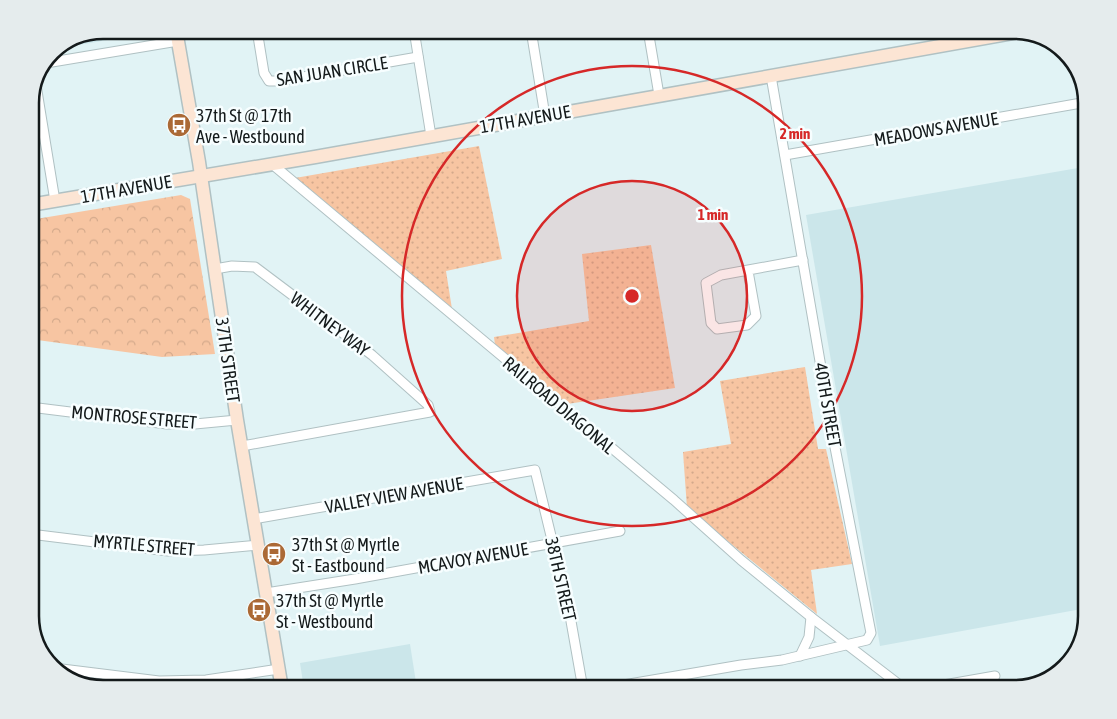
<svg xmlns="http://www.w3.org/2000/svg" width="1117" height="719" font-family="'Asap Condensed',sans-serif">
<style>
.built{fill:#cbe6ea}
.grass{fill:url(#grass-dots)}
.park{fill:url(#park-crowns)}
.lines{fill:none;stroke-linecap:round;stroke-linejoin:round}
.minor-casing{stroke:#b0c1c3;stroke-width:11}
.secondary-casing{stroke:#b0c1c3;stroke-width:15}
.minor{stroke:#fff;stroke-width:9}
.secondary{stroke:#fce5d4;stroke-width:12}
.ring{fill:none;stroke:#d62828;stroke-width:2.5}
.labels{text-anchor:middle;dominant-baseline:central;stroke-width:5;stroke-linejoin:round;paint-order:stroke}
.street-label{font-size:18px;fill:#141a1b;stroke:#f7feff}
.poi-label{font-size:18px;fill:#141a1b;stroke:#f7feff;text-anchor:start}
.rim{fill:none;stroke:#141a1b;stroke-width:2.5}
.centre{fill:#d62828;stroke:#f7feff;stroke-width:2.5}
.ring-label{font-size:15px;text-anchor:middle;font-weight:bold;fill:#d62828;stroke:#f7feff;stroke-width:5;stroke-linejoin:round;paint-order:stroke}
</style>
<defs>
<pattern id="grass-dots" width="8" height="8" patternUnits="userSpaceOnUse" patternTransform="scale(1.25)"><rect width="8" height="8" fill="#f7c5a2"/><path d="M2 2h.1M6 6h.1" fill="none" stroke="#d3a98b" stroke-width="1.8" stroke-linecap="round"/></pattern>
<pattern id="park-crowns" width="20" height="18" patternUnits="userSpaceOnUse" patternTransform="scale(1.25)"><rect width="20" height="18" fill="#f7c5a2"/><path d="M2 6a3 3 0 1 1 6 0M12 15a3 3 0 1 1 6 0" fill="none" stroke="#d3a98b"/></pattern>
</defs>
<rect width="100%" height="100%" fill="#e1f3f5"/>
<g class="built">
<path d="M103 30H157L155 32 78 45 77 41Z"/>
<path d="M1078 168 1087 219V608L880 646 806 215Z"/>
<path d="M410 644 417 689H304L300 663Z"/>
</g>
<g class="grass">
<path d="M479 146 502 259 446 271 452 309 295 178Z"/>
<path d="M651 245 675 388 567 404 495 345 494 337 589 321 582 254Z"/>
<path d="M805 367 818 449H826L852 564 811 570 817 614 687 508 683 452 731 444 720 381Z"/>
<path d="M1057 674C1034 694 977 689 948 689Z"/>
</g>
<path class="park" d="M181 195 190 199 215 354 162 357 30 339V220Z"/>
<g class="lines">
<g class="minor-casing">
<g id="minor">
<path d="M257 30 264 73 269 81H280L418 57"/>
<path d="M414 30 431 136"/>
<path d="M531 30 545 116"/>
<path d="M648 30 659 95"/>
<path d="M46 63 178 41"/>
<path d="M36 85 55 201"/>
<path d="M785 155 1087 102"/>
<path d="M272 164 674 500 741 560 811 617 905 689"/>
<path d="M215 269 232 266 255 267 372 355 428 405 430 412 242 446"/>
<path d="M748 271 756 316 747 325 717 329 711 323 706 283 721 275 803 260"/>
<path d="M30 407 167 424H195L237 420"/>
<path d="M253 519 535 470 569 610 583 689"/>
<path d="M30 534 168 551 204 550 258 545"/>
<path d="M266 593 355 579 620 531"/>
<path d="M800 656 809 637 811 617"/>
<path d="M54 668 159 681 206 680 279 669"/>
<path d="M600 689 741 665 782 660 867 640 871 633 833 437 771 76"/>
<path d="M921 689 995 676"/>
</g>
</g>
<g class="secondary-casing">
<g id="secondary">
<path d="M176 30 199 162 237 420 282 689"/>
<path d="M30 205 315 157 1019 32"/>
</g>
</g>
<use href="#minor" class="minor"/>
<use href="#secondary" class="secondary"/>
</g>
<circle cx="632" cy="296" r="115" fill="#d62828" fill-opacity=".12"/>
<g class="ring">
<circle cx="632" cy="296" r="115"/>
<circle cx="632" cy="296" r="230"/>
</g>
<defs>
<g id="bus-disc" transform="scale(1.25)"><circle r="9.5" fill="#ab6935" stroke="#f7feff"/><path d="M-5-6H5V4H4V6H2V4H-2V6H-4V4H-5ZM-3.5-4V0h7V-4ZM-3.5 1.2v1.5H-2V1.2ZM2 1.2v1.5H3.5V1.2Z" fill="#fff"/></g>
</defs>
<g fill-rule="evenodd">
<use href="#bus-disc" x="179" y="125"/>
<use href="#bus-disc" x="274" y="554"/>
<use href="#bus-disc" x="259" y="610"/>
</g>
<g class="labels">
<g class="street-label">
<text transform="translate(332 71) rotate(-9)">SAN JUAN CIRCLE</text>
<text transform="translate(525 119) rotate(-10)">17TH AVENUE</text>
<text transform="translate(936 129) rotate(-10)">MEADOWS AVENUE</text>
<text transform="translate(126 189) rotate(-10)">17TH AVENUE</text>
<text transform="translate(330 324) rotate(37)">WHITNEY WAY</text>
<text transform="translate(228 360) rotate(82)">37TH STREET</text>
<text transform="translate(559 405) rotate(40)">RAILROAD DIAGONAL</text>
<text transform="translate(828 405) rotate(80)">40TH STREET</text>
<text transform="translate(134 417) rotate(5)">MONTROSE STREET</text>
<text transform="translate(394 495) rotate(-10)">VALLEY VIEW AVENUE</text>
<text transform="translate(144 545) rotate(5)">MYRTLE STREET</text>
<text transform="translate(473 558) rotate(-10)">MCAVOY AVENUE</text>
<text transform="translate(561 579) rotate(77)">38TH STREET</text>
</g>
<g class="poi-label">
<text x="196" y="115">37th St @ 17th<tspan x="196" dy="21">Ave - Westbound</tspan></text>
<text x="292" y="544">37th St @ Myrtle<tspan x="292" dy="21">St - Eastbound</tspan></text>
<text x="276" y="600">37th St @ Myrtle<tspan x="276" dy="21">St - Westbound</tspan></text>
</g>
</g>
<path d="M0 0H1117V719H0ZM103 39H1014A64 64 0 0 1 1078 103V616A64 64 0 0 1 1014 680H103A64 64 0 0 1 39 616V103A64 64 0 0 1 103 39Z" fill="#e5eced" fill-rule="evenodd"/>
<path class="rim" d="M103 39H1014A64 64 0 0 1 1078 103V616A64 64 0 0 1 1014 680H103A64 64 0 0 1 39 616V103A64 64 0 0 1 103 39Z"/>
<circle cx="632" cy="296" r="8" class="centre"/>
<g class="ring-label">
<text x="795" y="139">2 min</text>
<text x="713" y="220">1 min</text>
</g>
</svg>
